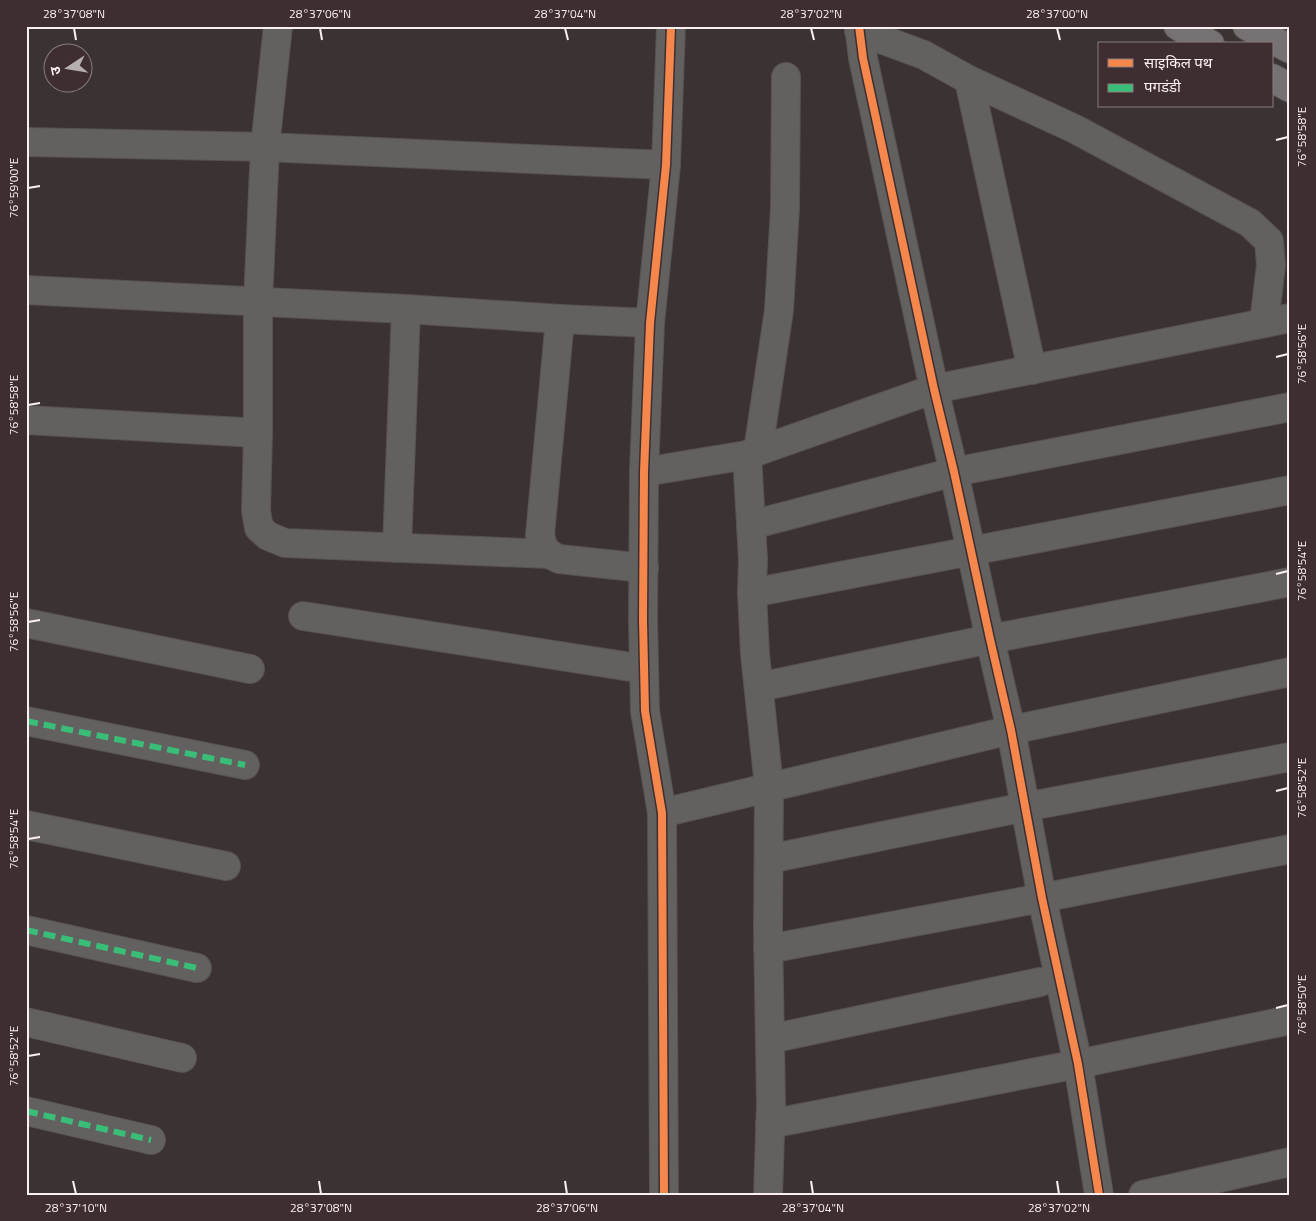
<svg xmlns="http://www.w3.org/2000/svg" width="1316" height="1221" font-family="'Titillium Web','Noto Sans Devanagari',sans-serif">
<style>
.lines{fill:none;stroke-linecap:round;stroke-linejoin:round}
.minor-casing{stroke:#585152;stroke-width:30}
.primary-casing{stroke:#585152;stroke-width:30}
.minor{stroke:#636060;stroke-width:28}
.primary{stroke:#767172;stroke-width:28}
.quiet{stroke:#3abd76;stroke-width:6;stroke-dasharray:12 6;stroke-linecap:butt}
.cycleway-casing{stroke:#3e2e31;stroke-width:11}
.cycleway{stroke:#f5874c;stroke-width:8}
.ticks{fill:none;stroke:#fbf0f1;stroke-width:2}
.neatline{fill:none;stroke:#fbf0f1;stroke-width:2}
.ticks-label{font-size:12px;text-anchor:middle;fill:#fbf0f1}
</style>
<rect width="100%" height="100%" fill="#3a3233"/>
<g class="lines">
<g class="minor-casing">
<g id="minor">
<path d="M278 26 265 147 258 302V433L256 511 259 528 268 536 285 543 549 554"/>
<path d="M859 26 863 58 934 389 954 472 990 639 1011 730 1042 898 1078 1064 1099 1195"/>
<path d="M859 31 924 55 969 80 1075 129 1250 223 1269 241 1271 265 1264 323"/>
<path d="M969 80 1032 370"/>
<path d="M26 142 265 147 666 165"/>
<path d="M26 290 406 309 560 319 650 323"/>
<path d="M560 319 540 535C543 549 546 553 559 559L644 568"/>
<path d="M26 420 258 433"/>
<path d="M758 451 779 310 785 208 786 77"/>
<path d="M747 455 753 559 752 593 755 654 769 787 768 929 771 1104 768 1195"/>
<path d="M644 472 747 455 934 389 1290 318"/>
<path d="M751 525 954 472 1290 407"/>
<path d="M397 548 406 309"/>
<path d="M752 593 1290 490"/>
<path d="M303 616 644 669"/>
<path d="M26 623 250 669"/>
<path d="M759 687 990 639 1290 582"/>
<path d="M26 721 245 765"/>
<path d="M662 813 1011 730 1290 672"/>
<path d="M26 825 226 866"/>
<path d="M769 859 1025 807 1290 757"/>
<path d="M26 930 197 968"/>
<path d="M768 949 1042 898 1290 849"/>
<path d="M26 1022 182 1058"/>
<path d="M770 1039 1040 982"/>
<path d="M26 1111 151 1140"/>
<path d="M770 1124 1078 1064 1290 1020"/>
<path d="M664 1195 662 813 645 711 643 620 644 472 650 323 666 165 671 26"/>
<path d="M1143 1195 1290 1162"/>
</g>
</g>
<g class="primary-casing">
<g id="primary">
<path d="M1178 26 1210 44"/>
<path d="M1247 26 1290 49"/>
<path d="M1272 78 1290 88"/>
</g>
</g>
<use href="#minor" class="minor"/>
<use href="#primary" class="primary"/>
<g class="quiet">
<path d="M26 721 245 765"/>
<path d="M26 930 197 968"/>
<path d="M26 1111 151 1140"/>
</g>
<g class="cycleway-casing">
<g id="cycleway">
<path d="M859 26 863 58 934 389 954 472 990 639 1011 730 1042 898 1078 1064 1099 1195"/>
<path d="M664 1195 662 813 645 711 643 620 644 472 650 323 666 165 671 26"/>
</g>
</g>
<use href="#cycleway" class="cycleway"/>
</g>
<path class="ticks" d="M74 28 76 40M320 28 322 40M565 28 568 40M811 28 814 40M1057 28 1060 40M1276 140 1288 137M28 188 40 186M1276 357 1288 354M28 405 40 403M1276 574 1288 571M28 622 40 620M1276 791 1288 788M28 839 40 837M1276 1008 1288 1005M28 1056 40 1054M73 1181 76 1194M319 1181 321 1194M565 1181 567 1194M811 1181 813 1194M1057 1181 1059 1194"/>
<rect width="1316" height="1221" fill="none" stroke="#3e2e31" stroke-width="55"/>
<rect x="1098" y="42" width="175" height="65" fill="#3e2e31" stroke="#8a7c7e"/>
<rect x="1108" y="59" width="25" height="8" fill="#f5874c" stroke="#8a7c7e"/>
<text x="1144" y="68" font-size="15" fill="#fbf0f1">साइकिल पथ</text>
<rect x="1108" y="84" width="25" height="8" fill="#3abd76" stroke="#8a7c7e"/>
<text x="1144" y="92" font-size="15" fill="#fbf0f1">पगडंडी</text>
<g transform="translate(68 68) rotate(258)"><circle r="24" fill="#3e2e31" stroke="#8a7c7e"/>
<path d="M0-4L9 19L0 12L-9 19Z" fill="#b7aeae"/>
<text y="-8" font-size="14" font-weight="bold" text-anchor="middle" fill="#fbf0f1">उ</text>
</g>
<rect x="28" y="28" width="1260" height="1166" class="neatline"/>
<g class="ticks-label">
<text x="74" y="18">28°37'08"N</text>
<text x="320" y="18">28°37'06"N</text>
<text x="565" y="18">28°37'04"N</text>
<text x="811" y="18">28°37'02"N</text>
<text x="1057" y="18">28°37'00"N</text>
<text transform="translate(1302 137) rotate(-90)" y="4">76°58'58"E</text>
<text transform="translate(14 188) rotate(-90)" y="4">76°59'00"E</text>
<text transform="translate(1302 354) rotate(-90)" y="4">76°58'56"E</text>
<text transform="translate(14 405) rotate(-90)" y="4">76°58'58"E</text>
<text transform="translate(1302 571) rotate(-90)" y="4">76°58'54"E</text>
<text transform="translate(14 622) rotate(-90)" y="4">76°58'56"E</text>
<text transform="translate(1302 788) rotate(-90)" y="4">76°58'52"E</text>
<text transform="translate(14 839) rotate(-90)" y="4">76°58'54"E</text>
<text transform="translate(1302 1005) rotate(-90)" y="4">76°58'50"E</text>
<text transform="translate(14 1056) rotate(-90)" y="4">76°58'52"E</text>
<text x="76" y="1212">28°37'10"N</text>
<text x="321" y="1212">28°37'08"N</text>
<text x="567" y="1212">28°37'06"N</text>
<text x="813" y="1212">28°37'04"N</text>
<text x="1059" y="1212">28°37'02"N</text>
</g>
</svg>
